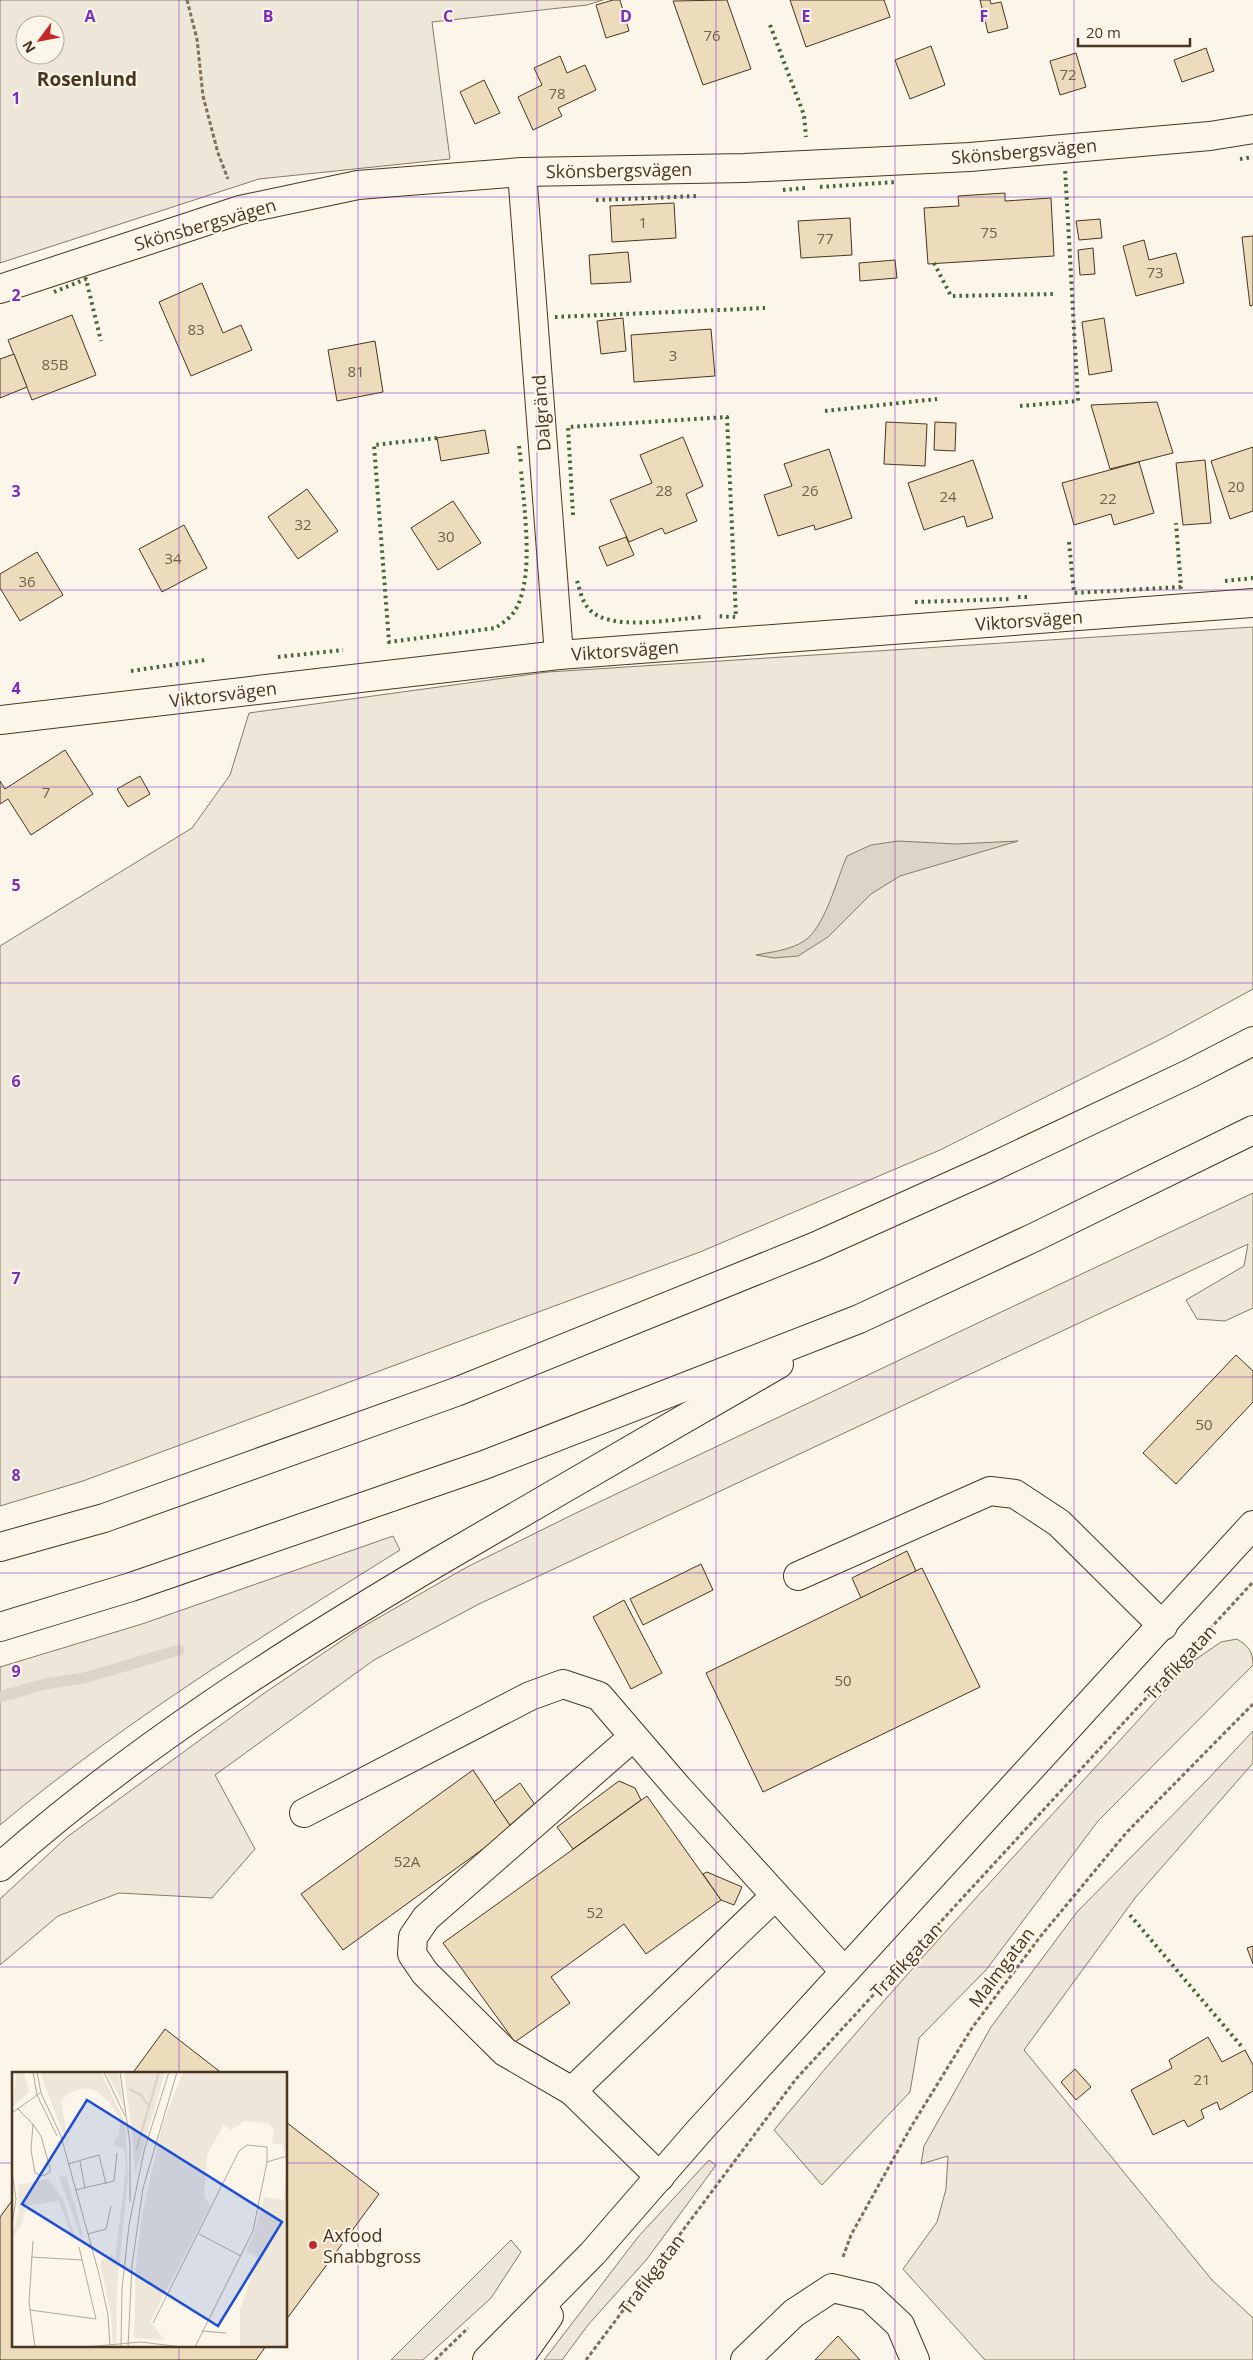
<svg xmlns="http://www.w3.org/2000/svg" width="1253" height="2360" font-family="'Open Sans',sans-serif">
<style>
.green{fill:#ede6d9;stroke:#887966;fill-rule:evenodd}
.water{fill:#dcd4c6;stroke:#887966}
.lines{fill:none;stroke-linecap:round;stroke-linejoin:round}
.stream{stroke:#dcd4c6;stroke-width:11}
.building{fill:#ecdcbc;stroke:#4a3520}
.minor-casing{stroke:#4a3520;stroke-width:30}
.major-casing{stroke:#4a3520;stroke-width:30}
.highway-casing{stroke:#4a3520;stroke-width:30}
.path{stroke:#7f6f5c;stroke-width:3;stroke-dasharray:4 2.5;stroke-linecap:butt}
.minor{stroke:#fbf6e9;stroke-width:28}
.major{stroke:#fbf6e9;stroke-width:28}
.highway{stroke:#fbf6e9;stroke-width:28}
.hedge{stroke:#436837;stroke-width:4;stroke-dasharray:2.5 4;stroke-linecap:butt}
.grid{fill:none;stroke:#7b2cbf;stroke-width:1;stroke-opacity:0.55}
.poi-dot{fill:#c62828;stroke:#fbf6e9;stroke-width:2}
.labels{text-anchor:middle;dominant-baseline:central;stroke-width:4;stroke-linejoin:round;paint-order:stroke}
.number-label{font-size:15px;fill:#725f47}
.street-label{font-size:18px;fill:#4a3520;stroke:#fbf6e9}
.poi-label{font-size:18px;fill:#4a3520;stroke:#fbf6e9;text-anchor:start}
.neighbourhood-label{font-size:19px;font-weight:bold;fill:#4a3520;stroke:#fbf6e9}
.inset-river{fill:none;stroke:#dcd4c6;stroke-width:2.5}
.inset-road{fill:none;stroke:#b4a999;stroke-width:1}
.view{fill:#1d4ed8;fill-opacity:0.15;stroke:#1d4ed8;stroke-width:2.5}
.inset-edge{fill:none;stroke:#4a3520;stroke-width:2.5}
.grid-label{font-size:16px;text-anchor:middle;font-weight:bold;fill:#7b2cbf;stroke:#fbf6e9;stroke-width:4;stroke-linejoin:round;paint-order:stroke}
</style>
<rect width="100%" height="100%" fill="#fbf6e9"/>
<g class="green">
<path d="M0 0H603L587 5 432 22 450 159 259 179 0 263ZM25 25H55V55H25Z"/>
<path d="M1253 627V989L1165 1037 940 1150 700 1252 83 1481 0 1506V946L192 828 230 775 249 713 548 672Z"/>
<path d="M1253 1193V1308L1225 1321 1197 1319 1186 1300 1244 1266 1248 1244 479 1604 374 1660 215 1775 255 1849 212 1898 119 1893 58 1916 0 1965V1899L67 1837 263 1694 359 1629 467 1567 578 1512Z"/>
<path d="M393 1536 400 1550C264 1635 123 1722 0 1825V1667L142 1624Z"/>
<path d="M1237 1639C1248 1646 1253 1651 1253 1665L1098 1821 986 1970 919 2038 910 2092 822 2185 774 2130C906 1969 1050 1819 1189 1664L1221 1642Z"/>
<path d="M1253 1731V1763L1135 1898 1024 2050 1212 2280 1253 2318V2360H985L903 2269 937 2222 946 2189 948 2156 921 2164 924 2146 991 2027 1077 1912 1208 1779Z"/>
<path d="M709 2160 716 2165 647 2259 588 2325 562 2360H544L638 2237Z"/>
<path d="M511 2240 521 2252 491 2298 423 2360H391Z"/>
</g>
<path class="water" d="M898 841 956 844 1018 841 900 876 871 894 828 937 798 956 774 958 756 955C771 952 791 950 804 941 825 928 837 878 847 856L871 845Z"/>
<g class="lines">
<path class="stream" d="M0 1697 45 1684 84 1678 179 1650"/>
</g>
<g class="building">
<path d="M613 0H620L629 31 606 38 596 5Z"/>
<path d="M727 0 751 69 703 85 673 1Z"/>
<path d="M790 0H884L890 17 806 47Z"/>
<path d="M980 0H990L991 4 1001 2 1008 28 988 33Z"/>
<path d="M931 46 945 85 910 99 895 60Z"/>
<path d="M1206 48 1214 71 1182 82 1174 60Z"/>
<path d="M1076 53 1086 87 1060 95 1050 61Z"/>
<path d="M560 56 567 73 585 65 596 90 558 108 562 116 533 130 518 97 542 85 534 68Z"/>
<path d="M484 80 500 113 475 124 460 92Z"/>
<path d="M1005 193V201L1051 198 1054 256 928 264 924 208 959 206 958 196Z"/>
<path d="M674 203 676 238 612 242 610 206Z"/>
<path d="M850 218 852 255 801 258 798 221Z"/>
<path d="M1100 219 1102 238 1079 240 1076 221Z"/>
<path d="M1253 236V305L1250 306 1242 237Z"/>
<path d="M1144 240 1149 260 1176 253 1184 283 1136 296 1123 246Z"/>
<path d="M1093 248 1095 274 1080 275 1078 250Z"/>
<path d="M628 252 631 282 591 284 589 255Z"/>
<path d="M895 260 897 278 860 281 859 263Z"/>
<path d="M202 283 223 333 241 325 252 350 191 376 159 302Z"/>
<path d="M72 315 96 375 32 400 8 340Z"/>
<path d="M623 318 626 351 601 354 597 321Z"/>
<path d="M1104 318 1112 371 1089 375 1082 322Z"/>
<path d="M711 329 715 376 634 382 631 335Z"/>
<path d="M375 341 383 392 337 401 328 350Z"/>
<path d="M14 354 27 387 0 398V359Z"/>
<path d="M1157 402 1173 453 1110 469 1091 405Z"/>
<path d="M886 422 927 424 925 466 884 464Z"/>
<path d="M935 422 956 423 955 451 934 450Z"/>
<path d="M485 430 489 453 441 461 437 438Z"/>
<path d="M683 437 703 486 686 494 697 521 665 534 662 528 629 542 610 500 652 483 640 455Z"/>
<path d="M1253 447V511L1230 519 1211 461Z"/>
<path d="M829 449 852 518 815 530 814 525 778 536 764 495 792 486 784 464Z"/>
<path d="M973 460 993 518 967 527 964 516 924 530 908 483Z"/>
<path d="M1205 460 1211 523 1183 525 1176 463Z"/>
<path d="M1139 462 1154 513 1114 525 1111 514 1074 525 1062 483Z"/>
<path d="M307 489 338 531 298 559 268 517Z"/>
<path d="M453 501 481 543 438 570 411 528Z"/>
<path d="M184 525 207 568 162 592 139 549Z"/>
<path d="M626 537 634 555 607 566 599 547Z"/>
<path d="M37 552 63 595 20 621 0 588V574Z"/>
<path d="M65 750 93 794 31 835 8 799 0 804V781L5 789Z"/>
<path d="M140 776 150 794 128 807 117 789Z"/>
<path d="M1236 1355 1253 1371V1402L1176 1484 1143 1453Z"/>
<path d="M907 1551 916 1571 861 1598 852 1578Z"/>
<path d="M701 1564 713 1590 643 1625 630 1599Z"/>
<path d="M922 1568 980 1687 763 1792 706 1673Z"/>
<path d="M624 1600 662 1673 631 1689 593 1617Z"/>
<path d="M473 1770 512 1828 343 1950 301 1894Z"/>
<path d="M619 1781 635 1788 641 1800 573 1849 557 1827Z"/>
<path d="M520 1783 538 1809 512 1828 494 1802Z"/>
<path d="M647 1796 721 1900 646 1954 624 1924 551 1977 570 2003 515 2042 443 1943Z"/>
<path d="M707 1872 742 1887 734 1905 721 1900 703 1874Z"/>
<path d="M1253 1946V1964L1247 1948Z"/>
<path d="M165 2029 223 2074H132Z"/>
<path d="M1208 2037 1222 2062 1245 2050 1253 2065V2091L1220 2110 1217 2102 1201 2110 1204 2118 1188 2127 1184 2120 1153 2135 1131 2090 1172 2068 1169 2060Z"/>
<path d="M1075 2069 1091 2087 1076 2100 1061 2082Z"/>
<path d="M286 2122 379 2194 286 2320Z"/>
<path d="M11 2202 14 2204V2346H266L256 2360H0V2217Z"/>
<path d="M838 2336 860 2360H815Z"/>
</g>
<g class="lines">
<g class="minor-casing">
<g id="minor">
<path d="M522 172 559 655"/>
<path d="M0 289 240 210 358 185 522 172 744 168 970 157 1210 136 1253 129"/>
<path d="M0 720 559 655 1253 603"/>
<path d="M798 1576 990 1491 1015 1494 1059 1523 1163 1626"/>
<path d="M633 1737 426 1918 413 1937 412 1954 425 1973 505 2052 572 2091 660 2177"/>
<path d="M304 1813 530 1696 563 1684 599 1696 678 1788 844 1971"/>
<path d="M572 2091 775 1896"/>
<path d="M745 2360 794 2313 832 2288 870 2297 900 2325 915 2360"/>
</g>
</g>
<g class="major-casing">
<g id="major">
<path d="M487 2360 593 2253 699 2131 1253 1525"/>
<path d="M518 2360 549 2316"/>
</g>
</g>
<g class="highway-casing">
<g id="highway">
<path d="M0 1547 104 1518 456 1392 814 1247 990 1168 1191 1073 1253 1041"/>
<path d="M0 1627 131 1587 484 1465 859 1319 1035 1237 1253 1130"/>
<path d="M0 1867C133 1749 283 1654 436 1563 550 1496 664 1431 779 1364"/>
</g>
</g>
<g class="path">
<path d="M187 0 197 39 203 96 218 153 228 179"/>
<path d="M843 2257 851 2235 911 2127 972 2028 1040 1937 1126 1833 1253 1704"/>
<path d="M435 2360 468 2328"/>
<path d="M586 2360 796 2079 1253 1582"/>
</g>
<use href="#minor" class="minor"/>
<use href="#major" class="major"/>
<use href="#highway" class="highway"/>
<g class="hedge">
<path d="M770 25 804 115 806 137"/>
<path d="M1240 159 1253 157"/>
<path d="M820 187 896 182"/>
<path d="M783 190 805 188"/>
<path d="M596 200 699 196"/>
<path d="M934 263 951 296 1056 294"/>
<path d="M54 292 86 279 101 341"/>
<path d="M555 317 765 308"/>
<path d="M1020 406 1078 401 1065 168"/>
<path d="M825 411 937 399"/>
<path d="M437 438 374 445 389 642 495 628C503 623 512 617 517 607 534 573 524 508 521 470"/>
<path d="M519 446 521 463"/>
<path d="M573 515 568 427 727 417 736 617 716 616"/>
<path d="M1069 542 1074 593 1181 587 1176 523"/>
<path d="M577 581C580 590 582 602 589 609 609 632 673 619 702 617"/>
<path d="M1225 581 1253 578"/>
<path d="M1018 597H1031"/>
<path d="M915 602 1010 599"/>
<path d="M278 657 343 650"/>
<path d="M131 671 205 660"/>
<path d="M1130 1915 1242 2047"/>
</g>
</g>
<path class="grid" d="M179 0V2074M358 0V2360M537 0V2360M716 0V2360M895 0V2360M1074 0V2360M0 197H1253M0 393H1253M0 590H1253M0 787H1253M0 983H1253M0 1180H1253M0 1377H1253M0 1573H1253M0 1770H1253M0 1967H1253M0 2163H14M286 2163H1253M179 2346V2360"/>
<circle class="poi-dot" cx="313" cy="2245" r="5"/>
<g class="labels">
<g class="number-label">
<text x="712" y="35">76</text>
<text x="1068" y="74">72</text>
<text x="557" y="93">78</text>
<text x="643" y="222">1</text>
<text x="989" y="232">75</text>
<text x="825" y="238">77</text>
<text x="1155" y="272">73</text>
<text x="196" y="329">83</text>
<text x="673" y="355">3</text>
<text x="55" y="364">85B</text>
<text x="356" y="371">81</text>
<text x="1236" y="486">20</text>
<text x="664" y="490">28</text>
<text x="810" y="490">26</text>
<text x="948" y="496">24</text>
<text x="1108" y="498">22</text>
<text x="303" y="524">32</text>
<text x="446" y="536">30</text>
<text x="173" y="558">34</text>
<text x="27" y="581">36</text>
<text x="46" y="792">7</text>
<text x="1204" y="1424">50</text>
<text x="843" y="1680">50</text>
<text x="407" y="1861">52A</text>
<text x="595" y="1912">52</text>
<text x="1202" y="2079">21</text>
</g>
<g class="street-label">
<text transform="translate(1024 151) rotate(-5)">Skönsbergsvägen</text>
<text transform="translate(619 170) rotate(-1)">Skönsbergsvägen</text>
<text transform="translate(205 224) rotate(-16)">Skönsbergsvägen</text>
<text transform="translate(541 413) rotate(-94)">Dalgränd</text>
<text transform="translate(1029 620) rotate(-4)">Viktorsvägen</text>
<text transform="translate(625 650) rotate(-4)">Viktorsvägen</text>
<text transform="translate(223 694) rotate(-7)">Viktorsvägen</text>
<text transform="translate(1180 1662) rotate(-47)">Trafikgatan</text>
<text transform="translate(906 1960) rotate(-47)">Trafikgatan</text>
<text transform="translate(1001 1967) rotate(-53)">Malmgatan</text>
<text transform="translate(651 2274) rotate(-53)">Trafikgatan</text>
</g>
<g class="poi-label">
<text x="323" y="2235">Axfood<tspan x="323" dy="21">Snabbgross</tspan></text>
</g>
<g class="neighbourhood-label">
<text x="87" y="79">Rosenlund</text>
</g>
</g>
<g transform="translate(12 2072)">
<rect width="275" height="275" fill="#fbf6e9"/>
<path d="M5 0H12L17 20 0 36ZM28 0H89L113 50 116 107 105 217 104 275H101L99 242 88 192 90 186 97 188 99 181 103 188 114 95 112 76 104 75 102 69 107 62 108 47 98 31 84 19 73 16 59 20 49 28 57 77ZM94 0H106L112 35 103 16ZM112 0H153L123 103 120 60ZM171 0H275V275H228V239L246 185 234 179 242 162 252 125 272 128 275 90 271 73 260 71 262 57 256 51 232 49 219 58 212 52 195 83 192 123 198 134 138 250 153 268 122 266 124 193 130 143 151 51ZM54 104 71 162 70 168 47 105ZM36 107 51 127 63 166 61 168 47 129 14 134 9 153 0 166 7 138 6 113Z" fill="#ede6d9"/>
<path class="inset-river" d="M117 17 129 23 137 34M124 79 147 0"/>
<path class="inset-road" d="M21 0 25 23 45 64M25 0 29 21 49 64 87 202 96 243 98 275M92 0 113 44M108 0 118 72V130M5 36 21 52 29 64 38 96V100L31 104 23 101 19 78 21 52M0 41 28 21M68 89 73 116M255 90 275 84M56 92 87 83 94 112M0 100 4 127 0 152M63 118 102 109 105 81M76 162 94 157 99 134M187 162 229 184M21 169 17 230 23 275M19 185 70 188M18 238 84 247 67 175M141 251 227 79 235 73 255 75V90L241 159 183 275M190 259 214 261M74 275 129 270 169 275M109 275 110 217 117 153 132 79 157 0M116 275 120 193 131 116 165 0"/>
<path class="view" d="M75 28 270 150 206 254 10 132Z"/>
<rect width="275" height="275" class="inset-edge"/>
</g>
<g class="grid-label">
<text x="90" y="22">A</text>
<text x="268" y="22">B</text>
<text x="448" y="22">C</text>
<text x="626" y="22">D</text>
<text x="806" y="22">E</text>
<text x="984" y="22">F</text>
<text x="16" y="104">1</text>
<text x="16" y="301">2</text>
<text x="16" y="497">3</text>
<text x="16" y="694">4</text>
<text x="16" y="891">5</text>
<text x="16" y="1087">6</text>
<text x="16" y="1284">7</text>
<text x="16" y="1481">8</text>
<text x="16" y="1677">9</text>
</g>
<g transform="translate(40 40) rotate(238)"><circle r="24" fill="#fbf6e9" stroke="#b4a999"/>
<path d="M0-4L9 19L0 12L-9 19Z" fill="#c62828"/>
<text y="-8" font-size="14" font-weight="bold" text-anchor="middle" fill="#4a3520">N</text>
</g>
<path d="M1078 38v8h112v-8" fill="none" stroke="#4a3520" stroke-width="2.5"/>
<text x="1086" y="38" font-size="15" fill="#4a3520" stroke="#fbf6e9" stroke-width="4" paint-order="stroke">20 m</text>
</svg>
